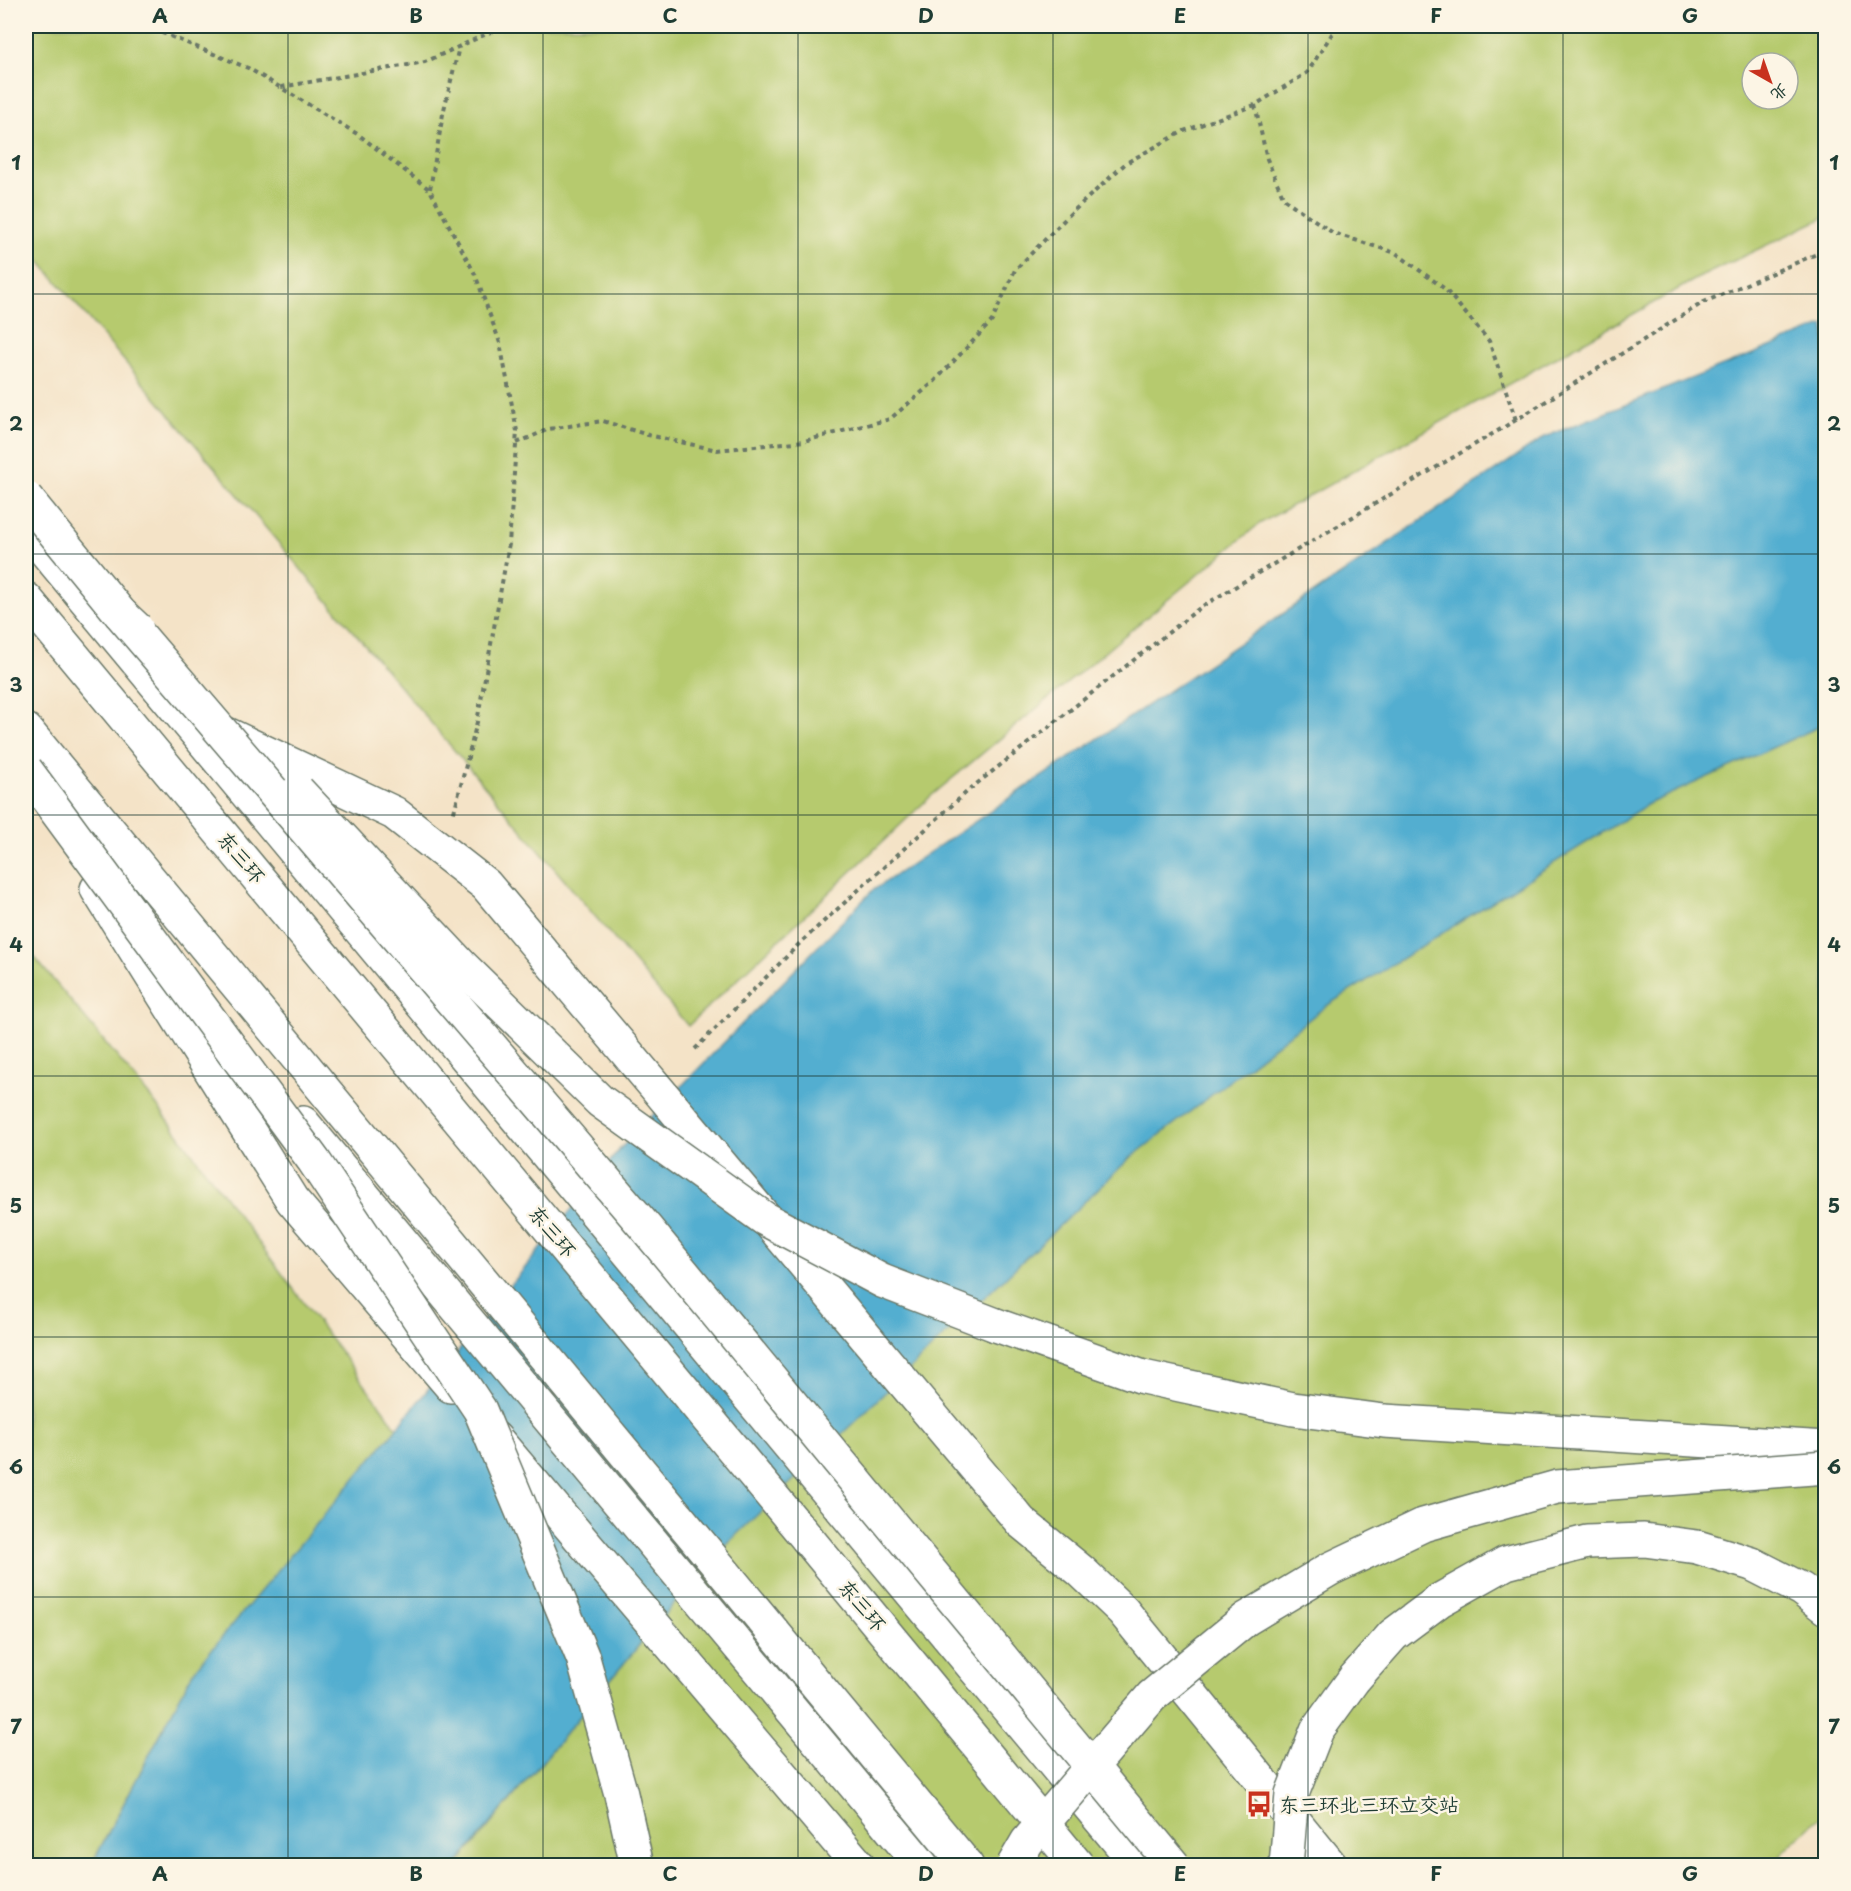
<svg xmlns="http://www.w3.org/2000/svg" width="1851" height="1891" font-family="'Playpen Sans','LXGW WenKai TC',sans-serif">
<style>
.park{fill:#b6ca6e;stroke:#6a8451;stroke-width:1.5;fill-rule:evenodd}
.water{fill:#52aed0;stroke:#387682;stroke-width:1.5}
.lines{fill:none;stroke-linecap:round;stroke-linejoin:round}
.street-casing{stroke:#6a7767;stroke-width:36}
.secondary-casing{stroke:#6a7767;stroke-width:36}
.highway-casing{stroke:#6a7767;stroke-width:36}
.path{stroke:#6a7767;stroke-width:4;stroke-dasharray:4.5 4.5;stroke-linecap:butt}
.street{stroke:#fff;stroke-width:33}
.secondary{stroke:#fff;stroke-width:33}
.highway{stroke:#fff;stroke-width:33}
.highway-bridge-casing{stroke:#6a7767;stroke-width:36;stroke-linecap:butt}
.highway-bridge{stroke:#fff;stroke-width:33}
.grid{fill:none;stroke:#1f3d34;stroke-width:1.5;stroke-opacity:0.55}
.labels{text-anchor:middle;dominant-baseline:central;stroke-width:5;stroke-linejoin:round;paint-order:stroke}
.street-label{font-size:20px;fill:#1f3d34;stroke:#fcf5e5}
.poi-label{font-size:20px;fill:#1f3d34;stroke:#fcf5e5;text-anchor:start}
.neatline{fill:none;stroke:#1f3d34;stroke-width:2}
.grid-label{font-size:20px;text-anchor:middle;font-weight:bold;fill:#1f3d34}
</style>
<rect width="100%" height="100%" fill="#fcf5e5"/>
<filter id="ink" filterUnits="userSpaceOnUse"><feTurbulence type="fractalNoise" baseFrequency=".0167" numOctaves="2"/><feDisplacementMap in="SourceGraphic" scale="12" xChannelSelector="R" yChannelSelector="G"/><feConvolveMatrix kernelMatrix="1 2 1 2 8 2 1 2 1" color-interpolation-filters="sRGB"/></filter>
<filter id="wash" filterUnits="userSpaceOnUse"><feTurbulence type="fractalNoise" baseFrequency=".008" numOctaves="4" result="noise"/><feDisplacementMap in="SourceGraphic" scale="24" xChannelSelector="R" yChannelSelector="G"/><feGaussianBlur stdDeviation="1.35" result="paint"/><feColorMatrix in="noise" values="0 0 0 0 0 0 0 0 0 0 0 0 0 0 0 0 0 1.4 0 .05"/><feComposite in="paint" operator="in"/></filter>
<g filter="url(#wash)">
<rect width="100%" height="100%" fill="#f4e3c7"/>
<g class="park">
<path d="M26 26H1825V217L1696 279 1259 524 931 796 688 1026 26 245ZM1752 63H1788V99H1752Z"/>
<path d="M1825 724 1826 1811 1771 1865 456 1866 710 1560 1129 1159 1326 1006 1648 804Z"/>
<path d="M26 947 152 1099 397 1428 193 1672 91 1865H26Z"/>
</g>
<path class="water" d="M1825 325V724L1648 804 1326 1006 1129 1159 710 1560 456 1865 91 1866 193 1672 397 1428 619 1150 872 891 1545 437Z"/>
</g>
<g filter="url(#ink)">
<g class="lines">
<g class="street-casing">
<g id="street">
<path d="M216 729 394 813 486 885 1021 1522 1081 1571 1123 1611 1331 1866"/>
<path d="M97 889 292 1200 451 1386"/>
<path d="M494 1437 859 1866"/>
</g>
</g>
<g class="secondary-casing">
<g id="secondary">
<path d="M26 528 1139 1866"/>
<path d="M303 1123 922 1866"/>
</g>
</g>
<g class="highway-casing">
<g id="highway">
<path d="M26 599 807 1538"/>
<path d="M26 730 967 1866"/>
<path d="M996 1325 1143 1377 1293 1409 1384 1421 1826 1448"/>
<path d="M583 1658 621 1794 637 1866"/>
<path d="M1354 1679 1393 1635 1440 1600 1506 1563 1587 1542 1644 1540 1697 1547 1752 1564 1801 1589 1826 1608"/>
</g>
</g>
<g class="path">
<path d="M145 26 248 68 359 135 430 190 475 274 500 343 517 431 509 544 477 722 453 816"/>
<path d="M281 87 425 62 504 26"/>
<path d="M1255 105 1267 159 1284 199 1333 233 1396 253 1445 289 1489 341 1516 420"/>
<path d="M430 189 443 114 459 47"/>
<path d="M517 443 549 429 603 421 648 435 717 450 804 441 890 419 935 381 992 321 1015 270 1070 214 1126 163 1184 131 1255 105 1307 73 1337 26"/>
<path d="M695 1049 800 943 970 789 1201 607 1516 420 1704 302 1826 250"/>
</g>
<use href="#street" class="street"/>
<use href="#secondary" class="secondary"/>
<use href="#highway" class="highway"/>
<g class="highway-bridge-casing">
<g id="highway-bridge">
<path d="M26 498 120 613 137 629"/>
<path d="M120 613 646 1228 1174 1866"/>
<path d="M26 770 314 1161 480 1410 583 1658"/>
<path d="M298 791 460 964 600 1101 765 1219 882 1281 996 1325"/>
<path d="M807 1538 1078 1866"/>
<path d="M1013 1866 1027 1842 1152 1696 1246 1619 1330 1569 1423 1525 1557 1487 1826 1467"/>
<path d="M1286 1866 1292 1794 1317 1730 1354 1679"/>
</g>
</g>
<use href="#highway-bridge" class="highway-bridge"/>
</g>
</g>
<path class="grid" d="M288 26V1866M543 26V1866M798 26V1866M1053 26V1866M1308 26V1866M1563 26V1866M26 294H1826M26 554H1826M26 815H1826M26 1076H1826M26 1337H1826M26 1597H1826"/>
<defs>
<g id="bus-bare" transform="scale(2.07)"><path d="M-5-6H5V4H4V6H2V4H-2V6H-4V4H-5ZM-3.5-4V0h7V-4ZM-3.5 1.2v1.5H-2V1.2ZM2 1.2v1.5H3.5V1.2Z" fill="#c8321e" stroke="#fcf5e5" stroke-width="2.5" paint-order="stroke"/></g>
</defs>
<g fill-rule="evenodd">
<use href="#bus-bare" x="1259" y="1804"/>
</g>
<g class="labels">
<g class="street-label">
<text transform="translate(242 857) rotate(50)">东三环</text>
<text transform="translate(553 1231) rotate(50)">东三环</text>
<text transform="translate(863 1605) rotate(50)">东三环</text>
</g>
<g class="poi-label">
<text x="1279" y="1804">东三环北三环立交站</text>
</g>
</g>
<rect width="1851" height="1891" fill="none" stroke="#fcf5e5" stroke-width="66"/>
<g transform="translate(1770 81) rotate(140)"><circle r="28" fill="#fcf5e5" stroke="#a4ab9e" stroke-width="1.5"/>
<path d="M0-4.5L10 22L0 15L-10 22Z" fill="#c8321e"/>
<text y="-9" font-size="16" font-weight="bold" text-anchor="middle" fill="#1f3d34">北</text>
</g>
<rect x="33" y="33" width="1785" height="1825" class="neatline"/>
<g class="grid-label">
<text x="160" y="23">A</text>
<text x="416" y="23">B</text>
<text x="670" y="23">C</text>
<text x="926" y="23">D</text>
<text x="1180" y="23">E</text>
<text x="1436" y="23">F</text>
<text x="1690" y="23">G</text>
<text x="16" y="170">1</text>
<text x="1834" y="170">1</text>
<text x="16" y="431">2</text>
<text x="1834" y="431">2</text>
<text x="16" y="692">3</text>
<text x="1834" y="692">3</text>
<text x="16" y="952">4</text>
<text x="1834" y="952">4</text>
<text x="16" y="1213">5</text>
<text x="1834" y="1213">5</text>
<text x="16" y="1474">6</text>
<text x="1834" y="1474">6</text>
<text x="16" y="1734">7</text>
<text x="1834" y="1734">7</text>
<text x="160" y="1881">A</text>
<text x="416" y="1881">B</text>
<text x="670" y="1881">C</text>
<text x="926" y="1881">D</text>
<text x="1180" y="1881">E</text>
<text x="1436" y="1881">F</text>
<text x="1690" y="1881">G</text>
</g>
</svg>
